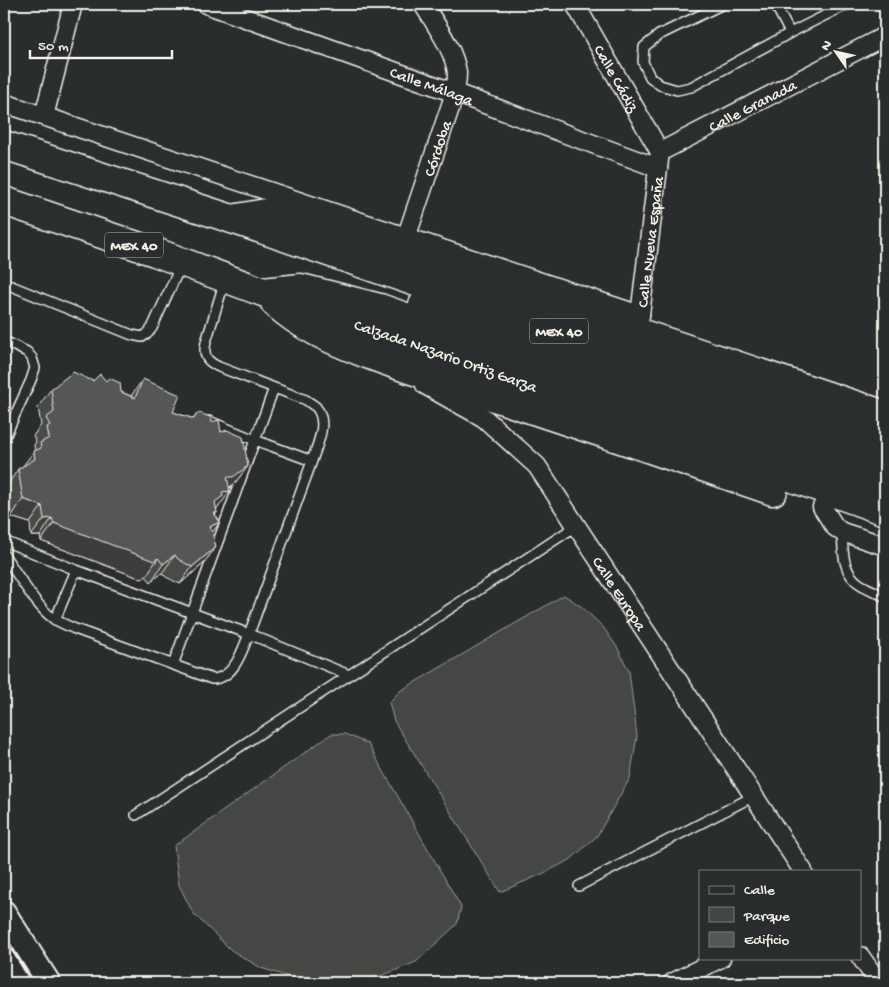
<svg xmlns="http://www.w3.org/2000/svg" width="889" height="987" font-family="'Gochi Hand',sans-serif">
<rect width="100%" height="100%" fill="#2a2d2e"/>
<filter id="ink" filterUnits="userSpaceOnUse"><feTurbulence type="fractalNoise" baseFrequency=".02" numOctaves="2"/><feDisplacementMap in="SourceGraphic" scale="10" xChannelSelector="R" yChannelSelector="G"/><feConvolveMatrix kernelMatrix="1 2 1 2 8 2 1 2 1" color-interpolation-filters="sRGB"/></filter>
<g filter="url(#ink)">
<path fill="#444645" stroke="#9c9c96" d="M564,595L582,607L603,627L617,647L629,671L637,736L630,778L597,836L570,860L542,874L500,892L394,721L389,702L400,691Z
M331,734H345L368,744L461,907L457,924L416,962L386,974L355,983H308L261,968L231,950L193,913L179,885L174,846Z"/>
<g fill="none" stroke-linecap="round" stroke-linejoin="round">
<defs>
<path id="service" d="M723,4L659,35L644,47L643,62L650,77L660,85L677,90L691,87L790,33L848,4
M775,4L790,33
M4,283L132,335L142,337L147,334L152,328L181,265
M4,341L27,352L32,358L35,368L31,380L4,439
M209,421L255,440L312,461
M842,532C843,550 842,573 860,584C868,589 877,592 885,597
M4,541L76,570L249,634L349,675
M4,555C17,573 36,607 54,619C61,623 68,626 75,629L212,679C234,679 242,651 249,634L312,461C317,444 329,423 316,407C313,405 309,402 306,400L219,367C206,361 203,356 206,342L225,280
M55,620L76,570
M173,665L274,388
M136,815L576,526
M579,886L754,796"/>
<g id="minor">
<path id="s1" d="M206,4L455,93L658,168"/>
<path id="s2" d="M575,4L660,152"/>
<path d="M4,103L640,315"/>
<path d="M44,116L73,4"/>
<path id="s3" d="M406,238L455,93C456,86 457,79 457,73C455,51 434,22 423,4"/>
<path id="s4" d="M638,325L640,315L660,152L885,36"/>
<path id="s5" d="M425,385L484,418L537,466L803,871"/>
<path d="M822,507L835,527L842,532L885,546"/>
<path d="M860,956L879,983"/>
<path d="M672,983L721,958"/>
</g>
<path id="tertiary" d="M4,912L49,983
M4,960L18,983"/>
<g id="primary">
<path d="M4,145L232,219L885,443"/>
<path id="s6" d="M4,201L155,252L263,292L416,343L885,511"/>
<path d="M275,303C302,328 334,341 367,354C410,370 453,384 497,398C589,428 681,459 773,491"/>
<path d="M423,305L885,464"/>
</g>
<path id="trunk" d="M232,219L266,213L367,242L885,415
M263,292L301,288L380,308L730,431L885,483"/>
</defs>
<use href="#service" stroke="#f4f1e8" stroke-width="12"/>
<use href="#minor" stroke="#f4f1e8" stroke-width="21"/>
<use href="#tertiary" stroke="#f4f1e8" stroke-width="26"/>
<use href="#primary" stroke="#f4f1e8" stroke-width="31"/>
<use href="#trunk" stroke="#f4f1e8" stroke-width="31"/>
<use href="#service" stroke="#2a2d2e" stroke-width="9"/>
<use href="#minor" stroke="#2a2d2e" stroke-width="18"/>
<use href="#tertiary" stroke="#2a2d2e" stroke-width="22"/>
<use href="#primary" stroke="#2a2d2e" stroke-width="28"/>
<use href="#trunk" stroke="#2a2d2e" stroke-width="28"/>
</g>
<path fill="#494b4a" stroke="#f4f1e8" d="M143,379L173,412L194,419L196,415L211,422L221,432L248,466L235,483L230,488L218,508L216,509L217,513L215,515L220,522L212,533L216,547L203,564L180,584L166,577L162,573L151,582L146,576L142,579L41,541L40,536H31L30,523L11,517L6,487L18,469L23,466L34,451H35L34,445L36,442L33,436L41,425L38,407L51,389L93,381H106L121,392L131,396Z"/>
<path fill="#3c3d3c" stroke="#f4f1e8" d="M248,466L235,483L225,491H230L218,508L213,509L215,494L227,477Z
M23,499L42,506L30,523L11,517Z
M52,518L40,536H31L44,519Z
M220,522L207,540L209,527Z
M54,523L158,558L146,576L142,579L41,541Z
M216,547L203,564L180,584L192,567Z
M175,555L162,573L151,582L163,564Z"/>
<path fill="#555756" stroke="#f4f1e8" d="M73,372L93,381L100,374L106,381L109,378L120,383L121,392L135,398L143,379L180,395L173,412L194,419L196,415L200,413L212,418L211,422L219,420L221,432L227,430L243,437L248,466L233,477H227L230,491L222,492L223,496L215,502L217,513H214L220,522L209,527L212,531L216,547L192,567L178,559L175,555L163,564L158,558L154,561L54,523L52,518L44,519L42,506L23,499L18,469L35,459L34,451L41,448L40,443L49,438L47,427L50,425L46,418L54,412L51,389Z"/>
</g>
<g text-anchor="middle" stroke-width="5" stroke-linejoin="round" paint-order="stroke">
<g fill="#2a2d2e" stroke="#b7b6b0" stroke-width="1">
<rect x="105" y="232.5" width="58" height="25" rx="4"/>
<rect x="530" y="318.5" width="58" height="25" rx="4"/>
</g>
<g font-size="15" font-weight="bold" fill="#f4f1e8">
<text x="134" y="250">MEX 40</text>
<text x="559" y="336">MEX 40</text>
</g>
<g font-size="16" fill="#f4f1e8" stroke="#2a2d2e">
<text dy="6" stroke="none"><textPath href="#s2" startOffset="85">Calle Cádiz</textPath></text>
<text dy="6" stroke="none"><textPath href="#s1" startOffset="240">Calle Málaga</textPath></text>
<text dy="6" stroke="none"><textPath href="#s4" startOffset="278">Calle Granada</textPath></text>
<text dy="6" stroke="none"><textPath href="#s3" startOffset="95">Córdoba</textPath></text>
<text dy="6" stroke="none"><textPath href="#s4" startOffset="84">Calle Nueva España</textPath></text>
<text dy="6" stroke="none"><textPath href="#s6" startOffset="468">Calzada Nazario Ortiz Garza</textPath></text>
<text dy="6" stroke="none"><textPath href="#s5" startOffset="291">Calle Europa</textPath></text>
</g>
</g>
<rect width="889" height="987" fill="none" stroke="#2a2d2e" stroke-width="20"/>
<rect x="10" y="10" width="869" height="967" fill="none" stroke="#f4f1e8" stroke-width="2" filter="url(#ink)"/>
<rect x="699" y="870" width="162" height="90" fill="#2a2d2e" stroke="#7b7b78"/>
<rect x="709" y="886" width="25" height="8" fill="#2a2d2e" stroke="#7b7b78"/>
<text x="744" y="894" font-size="15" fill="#f4f1e8">Calle</text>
<rect x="709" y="907" width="25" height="15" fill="#444645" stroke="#7b7b78"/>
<text x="744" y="920" font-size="15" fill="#f4f1e8">Parque</text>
<rect x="709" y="932" width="25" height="15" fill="#555756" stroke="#7b7b78"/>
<text x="744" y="944" font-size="15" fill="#f4f1e8">Edificio</text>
<g transform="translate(836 52) rotate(304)" stroke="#2a2d2e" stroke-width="4" paint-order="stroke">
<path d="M0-4L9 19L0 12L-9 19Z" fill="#f4f1e8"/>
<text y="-8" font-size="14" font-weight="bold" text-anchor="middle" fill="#f4f1e8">N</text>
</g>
<path d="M30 50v8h142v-8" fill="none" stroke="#f4f1e8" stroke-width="2.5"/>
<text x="38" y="50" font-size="15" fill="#f4f1e8" stroke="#2a2d2e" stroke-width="4" paint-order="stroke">50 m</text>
</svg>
